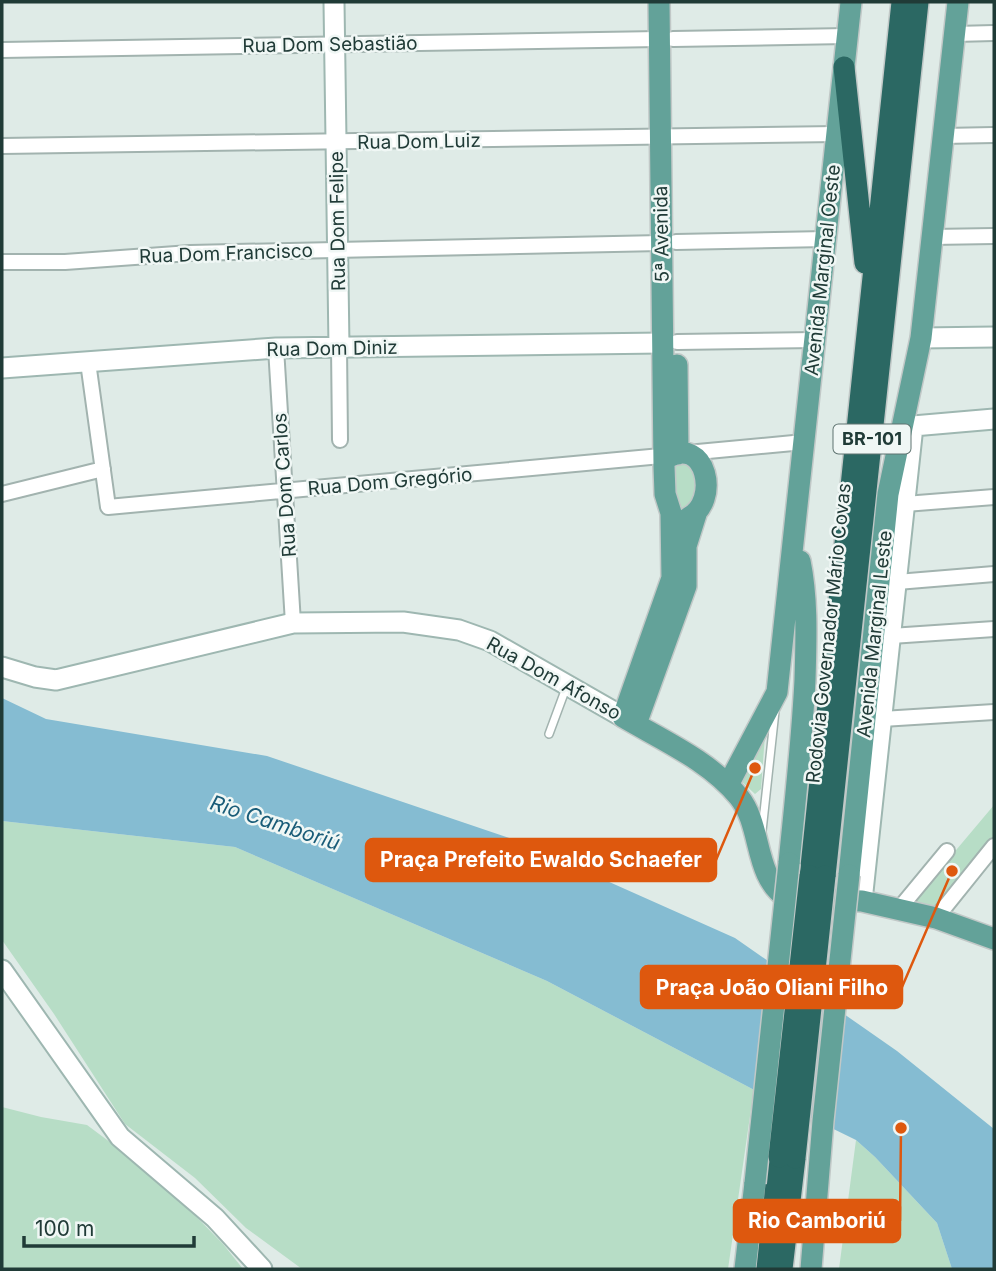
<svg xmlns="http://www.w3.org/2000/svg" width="996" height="1271" font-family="Inter,sans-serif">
<rect width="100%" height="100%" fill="#dfebe7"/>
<path fill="#b7ddc6" d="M680,463H693L700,491L682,512L672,504L674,468Z
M765,735L761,789L755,794L740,780Z
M994,805V837L934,912L909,906Z
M2,821L235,847L547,981L760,1093L751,1109L728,1269H302L246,1228L195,1178L125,1124L54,1014L2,940Z
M2,1107L41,1117L87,1125L138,1163L174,1194L223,1244L243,1269H2Z
M856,1140L875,1157L937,1223L952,1269H839Z"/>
<path fill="#85bcd2" d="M2,698L46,719L267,756L515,840L735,938L897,1051L994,1129V1269H952L937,1223L875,1157L856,1140L760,1093L547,981L235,847L2,821Z"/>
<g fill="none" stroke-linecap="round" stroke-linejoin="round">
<defs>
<path id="lane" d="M549,734L566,688
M762,831L775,711"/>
<path id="street" d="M955,34L994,33
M673,39L847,36
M2,50L659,39
M943,136L994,135
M2,146L837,134
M932,237L994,236
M676,242L826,239
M2,262H65L190,253L661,243
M677,342L815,340
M339,347L340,440
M276,348L293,623
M88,362L108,507L672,455
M687,453L804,442
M2,494L103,469
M905,504L994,497
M897,582L994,574
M891,636L994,629
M882,719L994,712
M899,909L947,851
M936,918L994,846"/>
<path id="secondary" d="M334,2L339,347
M921,338L994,337
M2,368L276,348L662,343
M2,667L35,677L56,680L293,623L403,622L459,630L490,641L623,717
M862,901L913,426L994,419
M2,970L120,1137L215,1218L262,1269"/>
<path id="primary" d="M659,2L664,466L665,494L671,513L672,578L623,717C662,740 710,761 739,797C763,827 753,876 787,898L862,901L936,918L994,939
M677,365L678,454
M667,458C706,434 721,502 688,518
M636,724L686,586V546L697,511
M728,785L777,692L851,2
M789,863C795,802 802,741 805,680C806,641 808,600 800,561
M849,875L888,494L921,338L958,2
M745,1269L755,1183"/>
<path id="highway" d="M844,67L865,263
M810,876L902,2
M825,876L918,2
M767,1269L779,1157
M782,1269L795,1158"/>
</defs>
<use href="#lane" stroke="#a2b3af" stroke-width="10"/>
<use href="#street" stroke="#a2b3af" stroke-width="18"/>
<use href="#secondary" stroke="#9eb7b1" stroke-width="23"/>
<use href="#primary" stroke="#c1c8c7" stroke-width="24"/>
<use href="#highway" stroke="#c1c8c7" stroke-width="24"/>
<use href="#lane" stroke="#fff" stroke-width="7"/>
<use href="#street" stroke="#fff" stroke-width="14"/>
<use href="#secondary" stroke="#fff" stroke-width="19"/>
<use href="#primary" stroke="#63a299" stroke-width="21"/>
<use href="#highway" stroke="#2b6863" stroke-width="21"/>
<defs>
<path id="primary-bridge" d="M755,1183L789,863
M811,1269L823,1121L849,875"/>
<path id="highway-bridge" d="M779,1157L810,876
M795,1158L825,876"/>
</defs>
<use href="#primary-bridge" stroke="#c1c8c7" stroke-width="24" stroke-linecap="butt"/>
<use href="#highway-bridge" stroke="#c1c8c7" stroke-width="24" stroke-linecap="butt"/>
<use href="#primary-bridge" stroke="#63a299" stroke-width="21"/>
<use href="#highway-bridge" stroke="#2b6863" stroke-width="21"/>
</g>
<g text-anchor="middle" stroke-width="5" stroke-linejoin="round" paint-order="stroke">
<rect fill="#f0f7f5" stroke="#5e7370" stroke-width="2" x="833.5" y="424.5" width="77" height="29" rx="5"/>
<g font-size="18" font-weight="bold" fill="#203b37">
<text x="872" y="445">BR-101</text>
</g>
<g font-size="19" fill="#203b37" stroke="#f0f7f5">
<text transform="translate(330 44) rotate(-1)" y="7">Rua Dom Sebastião</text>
<text transform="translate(419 141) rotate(-1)" y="7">Rua Dom Luiz</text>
<text transform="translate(337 221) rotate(-91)" y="7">Rua Dom Felipe</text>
<text transform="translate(661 234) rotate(-91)" y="7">5ª Avenida</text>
<text transform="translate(226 253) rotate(-2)" y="7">Rua Dom Francisco</text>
<text transform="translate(822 270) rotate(-84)" y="7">Avenida Marginal Oeste</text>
<text transform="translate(332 348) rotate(-1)" y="7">Rua Dom Diniz</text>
<text transform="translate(390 481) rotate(-5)" y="7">Rua Dom Gregório</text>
<text transform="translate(284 485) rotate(-94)" y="7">Rua Dom Carlos</text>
<text transform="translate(828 633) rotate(-84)" y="7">Rodovia Governador Mário Covas</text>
<text transform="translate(874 634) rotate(-84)" y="7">Avenida Marginal Leste</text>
<text transform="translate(554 678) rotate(29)" y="7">Rua Dom Afonso</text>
</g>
<g font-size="21" font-style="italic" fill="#195c78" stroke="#f0f7f5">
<text transform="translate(275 823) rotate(18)" y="7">Rio Camboriú</text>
</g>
</g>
<path fill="none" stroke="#de580e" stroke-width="2.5" d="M755 768L716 860M952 871L902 987M901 1128L900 1221"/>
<g fill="#de580e" stroke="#f0f7f5" stroke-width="2.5">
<circle cx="755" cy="768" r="7"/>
<circle cx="952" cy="871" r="7"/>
<circle cx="901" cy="1128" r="7"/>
</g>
<g fill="#de580e" stroke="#de580e" stroke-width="2.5">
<rect x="366" y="839" width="350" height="42" rx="7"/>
<rect x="641" y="966" width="261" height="42" rx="7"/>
<rect x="734" y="1200" width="166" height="42" rx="7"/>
</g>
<g font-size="21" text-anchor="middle" font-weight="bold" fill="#fff">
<text x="541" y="867">Praça Prefeito Ewaldo Schaefer</text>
<text x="772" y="995">Praça João Oliani Filho</text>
<text x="817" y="1228">Rio Camboriú</text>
</g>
<rect width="996" height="1271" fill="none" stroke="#203b37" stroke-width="7"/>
<path d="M24 1236v10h170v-10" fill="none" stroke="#203b37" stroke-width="3.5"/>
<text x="35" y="1236" font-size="21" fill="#203b37" stroke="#f0f7f5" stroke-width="5" paint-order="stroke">100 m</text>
</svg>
